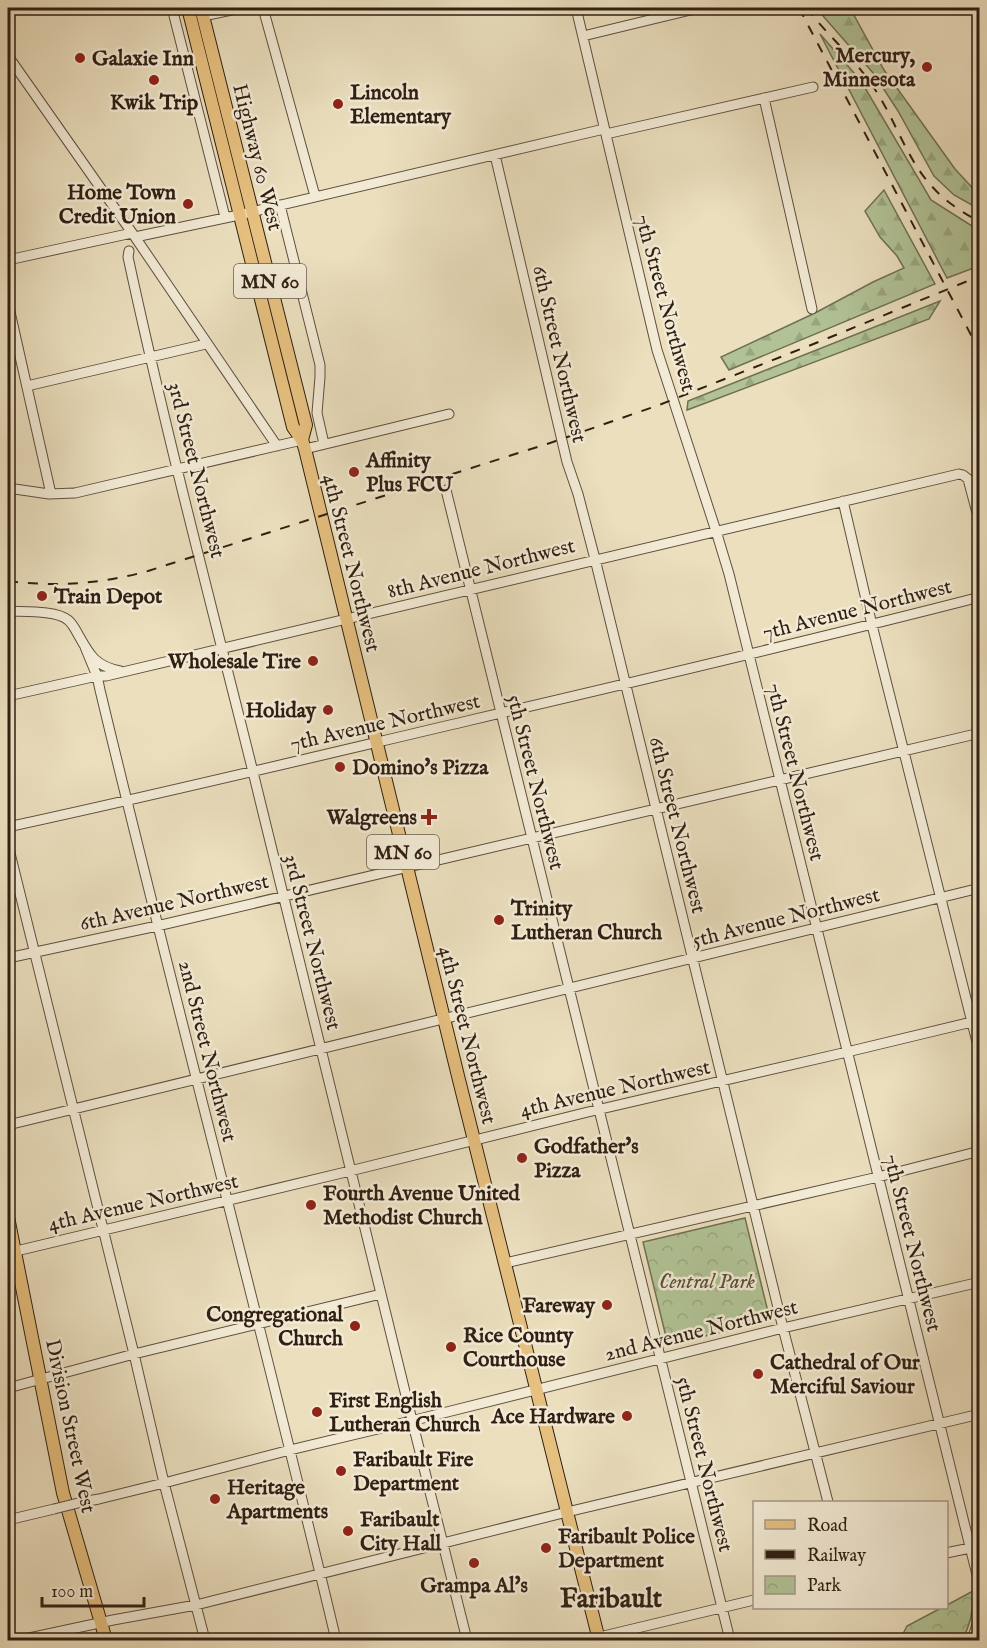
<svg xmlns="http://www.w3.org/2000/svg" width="987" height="1648" font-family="'IM FELL English',serif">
<defs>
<pattern id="forest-firs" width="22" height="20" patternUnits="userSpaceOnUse" patternTransform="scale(1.5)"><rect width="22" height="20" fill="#b1c396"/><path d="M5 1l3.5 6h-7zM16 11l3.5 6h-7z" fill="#99a780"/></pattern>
<pattern id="park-crowns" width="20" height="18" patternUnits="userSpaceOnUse" patternTransform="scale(1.5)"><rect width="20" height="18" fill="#b1c396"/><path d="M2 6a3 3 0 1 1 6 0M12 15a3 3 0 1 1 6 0" fill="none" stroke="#99a780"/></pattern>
</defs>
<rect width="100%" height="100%" fill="#ebdfbe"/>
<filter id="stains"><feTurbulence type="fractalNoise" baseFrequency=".00333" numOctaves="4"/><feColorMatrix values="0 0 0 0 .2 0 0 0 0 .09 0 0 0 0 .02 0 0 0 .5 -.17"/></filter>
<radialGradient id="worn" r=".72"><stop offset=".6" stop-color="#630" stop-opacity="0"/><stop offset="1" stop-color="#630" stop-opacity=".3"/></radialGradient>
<path fill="url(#forest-firs)" stroke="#707154" stroke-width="1.5" d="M816,8H850L884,70L955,169L979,195V209L954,195L934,176L898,111L874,74Z
M820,34L861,81L931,200L972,226L979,228V266L947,278Z
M884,190L935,284L729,370L721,357L815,313L873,282L904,268L897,256L880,237L865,211Z
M940,301L929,319L687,410L688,401Z"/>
<path fill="url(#park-crowns)" stroke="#707154" stroke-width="1.5" d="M745,1218L770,1320L668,1345L643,1242Z
M973,1591C974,1609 971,1624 962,1640H898L901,1638L907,1626L941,1608H946L947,1605Z"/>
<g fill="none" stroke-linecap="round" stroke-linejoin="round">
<defs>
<path id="minor" d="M172,8L225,217
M263,8L315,196
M576,8L657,350L716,531L729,574L980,1587
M203,16L241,8
M583,36L699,8
M8,56L135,237L277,446
M764,98L812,309
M606,134L813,87
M495,155L567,462L578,494L595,559L783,1328L828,1502
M280,205L320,365V377L317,413L324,444
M135,237L239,215L604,129
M129,251L128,257C165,429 210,600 253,772C324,1061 394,1351 467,1640
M8,260L132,233
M8,303L51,494
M27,386L206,344
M305,449L449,414
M8,488L49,494L75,493L302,440
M446,490L730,1640
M843,501L872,625L980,1054
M8,611C23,612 56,610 68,620C73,624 76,631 79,636C90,656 96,666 120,671
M85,647L97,676L100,690C176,1008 261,1323 336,1640
M8,696L97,676H106L959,474L963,475L968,479L980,524
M8,827C161,794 314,757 467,721C638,681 809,641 980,597
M8,845L134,1354L164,1483L205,1640
M8,958L157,926L980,733
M8,1125L980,888
M8,1253L350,1171L588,1112L847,1052L980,1020
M505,1263L878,1177L980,1151
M8,1388L134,1354L381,1294
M82,1502L99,1499L164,1483L290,1450L411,1421L783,1328L980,1282
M8,1520L54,1509
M946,1553L980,1546
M20,1640L113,1620L196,1605L567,1512L980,1414
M587,1640L754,1600
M972,1640L980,1615"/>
<path id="major" d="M188,8L293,427L302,440L305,449L458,1076L599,1640
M201,8L306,425L302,440
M8,1217L63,1493L106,1640"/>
</defs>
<use href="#minor" stroke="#5f4f3e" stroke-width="11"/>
<use href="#major" stroke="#301f13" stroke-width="14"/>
<use href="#minor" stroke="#f2ead5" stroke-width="9"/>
<use href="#major" stroke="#e6c07f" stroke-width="12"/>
<path stroke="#301f13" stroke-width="2" stroke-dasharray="10 10" stroke-linecap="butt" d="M799,8L980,352
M806,8C828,35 855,59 874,88C894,117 906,157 929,183C943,200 960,211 980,222
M8,581C55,587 101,584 148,571L553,442L659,405L821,341L980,276"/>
<defs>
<path id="minor-bridge" d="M54,1509L82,1502"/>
</defs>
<use href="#minor-bridge" stroke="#5f4f3e" stroke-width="11" stroke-linecap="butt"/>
<use href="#minor-bridge" stroke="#f2ead5" stroke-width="9"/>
</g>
<g fill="#8f2418" stroke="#f2ead5" stroke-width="2">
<circle cx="80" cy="58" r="6"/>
<circle cx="927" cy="67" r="6"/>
<circle cx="154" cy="80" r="6"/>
<circle cx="338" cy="104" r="6"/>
<circle cx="188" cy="204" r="6"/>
<circle cx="354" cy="472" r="6"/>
<circle cx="42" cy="596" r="6"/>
<circle cx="313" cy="661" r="6"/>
<circle cx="328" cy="710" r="6"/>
<circle cx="340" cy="767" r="6"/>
<path d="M426 808h6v6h6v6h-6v6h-6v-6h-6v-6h6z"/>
<circle cx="499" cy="920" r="6"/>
<circle cx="522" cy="1158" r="6"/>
<circle cx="311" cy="1205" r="6"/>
<circle cx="607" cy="1305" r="6"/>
<circle cx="355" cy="1326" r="6"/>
<circle cx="451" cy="1347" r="6"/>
<circle cx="758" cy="1374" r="6"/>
<circle cx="317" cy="1412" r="6"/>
<circle cx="627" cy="1416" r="6"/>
<circle cx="341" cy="1471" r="6"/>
<circle cx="215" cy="1499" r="6"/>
<circle cx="348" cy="1531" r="6"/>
<circle cx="546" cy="1548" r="6"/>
<circle cx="474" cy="1563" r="6"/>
</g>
<g text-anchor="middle" stroke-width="5" stroke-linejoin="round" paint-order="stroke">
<g fill="#f2ead5" stroke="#6a5c4d" stroke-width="1.5">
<rect x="234" y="264" width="72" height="34" rx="4.5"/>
<rect x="367" y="835" width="72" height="34" rx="4.5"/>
</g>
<g font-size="20" font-weight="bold" fill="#301f13">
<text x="270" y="288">MN 60</text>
<text x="403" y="859">MN 60</text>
</g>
<g font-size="21" font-weight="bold" fill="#301f13" stroke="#f2ead5" text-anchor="start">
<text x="915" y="62" text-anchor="end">Mercury,<tspan x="915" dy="24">Minnesota</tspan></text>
<text x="92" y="65">Galaxie Inn</text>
<text x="350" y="99">Lincoln<tspan x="350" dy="24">Elementary</tspan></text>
<text x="154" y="109" text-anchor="middle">Kwik Trip</text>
<text x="176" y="199" text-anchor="end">Home Town<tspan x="176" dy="24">Credit Union</tspan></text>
<text x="366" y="467">Affinity<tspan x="366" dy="24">Plus FCU</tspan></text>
<text x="54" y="603">Train Depot</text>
<text x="301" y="668" text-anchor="end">Wholesale Tire</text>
<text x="316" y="717" text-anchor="end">Holiday</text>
<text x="352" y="774">Domino's Pizza</text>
<text x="417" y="824" text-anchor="end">Walgreens</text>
<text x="511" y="915">Trinity<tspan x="511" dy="24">Lutheran Church</tspan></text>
<text x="534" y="1153">Godfather's<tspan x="534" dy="24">Pizza</tspan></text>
<text x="323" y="1200">Fourth Avenue United<tspan x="323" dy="24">Methodist Church</tspan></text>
<text x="595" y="1312" text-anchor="end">Fareway</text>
<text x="343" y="1321" text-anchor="end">Congregational<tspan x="343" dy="24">Church</tspan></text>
<text x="463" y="1342">Rice County<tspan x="463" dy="24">Courthouse</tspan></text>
<text x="770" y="1369">Cathedral of Our<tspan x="770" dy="24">Merciful Saviour</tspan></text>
<text x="329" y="1407">First English<tspan x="329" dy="24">Lutheran Church</tspan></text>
<text x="615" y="1423" text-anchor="end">Ace Hardware</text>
<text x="353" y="1466">Faribault Fire<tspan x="353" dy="24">Department</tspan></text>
<text x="227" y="1494">Heritage<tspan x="227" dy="24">Apartments</tspan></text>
<text x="360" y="1526">Faribault<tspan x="360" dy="24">City Hall</tspan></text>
<text x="558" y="1543">Faribault Police<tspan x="558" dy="24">Department</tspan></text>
<text x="474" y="1592" text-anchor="middle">Grampa Al's</text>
</g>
<g font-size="21" fill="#301f13" stroke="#f2ead5">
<text transform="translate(258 157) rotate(76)" y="7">Highway 60 West</text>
<text transform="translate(666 303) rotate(75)" y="7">7th Street Northwest</text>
<text transform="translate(560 354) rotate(77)" y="7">6th Street Northwest</text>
<text transform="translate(197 470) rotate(76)" y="7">3rd Street Northwest</text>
<text transform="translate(352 563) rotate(76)" y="7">4th Street Northwest</text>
<text transform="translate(481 568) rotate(-14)" y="7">8th Avenue Northwest</text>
<text transform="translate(857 609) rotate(-14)" y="7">7th Avenue Northwest</text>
<text transform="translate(385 722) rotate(-13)" y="7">7th Avenue Northwest</text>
<text transform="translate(796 772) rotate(76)" y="7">7th Street Northwest</text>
<text transform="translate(536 782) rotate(76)" y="7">5th Street Northwest</text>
<text transform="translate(678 825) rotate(76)" y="7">6th Street Northwest</text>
<text transform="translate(174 902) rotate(-13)" y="7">6th Avenue Northwest</text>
<text transform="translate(786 917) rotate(-14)" y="7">5th Avenue Northwest</text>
<text transform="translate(313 942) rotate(76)" y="7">3rd Street Northwest</text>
<text transform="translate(468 1035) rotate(76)" y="7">4th Street Northwest</text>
<text transform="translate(208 1051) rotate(76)" y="7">2nd Street Northwest</text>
<text transform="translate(615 1088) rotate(-13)" y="7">4th Avenue Northwest</text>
<text transform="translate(143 1202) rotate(-13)" y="7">4th Avenue Northwest</text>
<text transform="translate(913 1243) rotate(76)" y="7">7th Street Northwest</text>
<text transform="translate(701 1330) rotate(-14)" y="7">2nd Avenue Northwest</text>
<text transform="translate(71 1426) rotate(78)" y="7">Division Street West</text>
<text transform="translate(705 1464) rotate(76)" y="7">5th Street Northwest</text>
</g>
<g font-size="21" font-style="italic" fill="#57503a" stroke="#f2ead5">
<text x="707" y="1288">Central Park</text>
</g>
<g font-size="27" font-weight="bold" fill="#301f13" stroke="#f2ead5">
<text x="611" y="1607">Faribault</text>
</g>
</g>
<rect width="987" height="1648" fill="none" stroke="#ebdfbe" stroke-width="30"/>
<rect x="9" y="9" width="969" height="1630" fill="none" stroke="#301f13" stroke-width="3"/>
<rect x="15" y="15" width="957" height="1618" fill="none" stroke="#301f13" stroke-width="1.5"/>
<rect x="753" y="1501" width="195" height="108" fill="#f2ead5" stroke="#a49987" stroke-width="1.5"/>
<rect x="765" y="1520" width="30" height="9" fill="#e6c07f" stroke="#a49987" stroke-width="1.5"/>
<text x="807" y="1531" font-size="18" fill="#301f13">Road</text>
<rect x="765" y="1550" width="30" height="9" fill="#301f13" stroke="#a49987" stroke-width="1.5"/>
<text x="807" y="1561" font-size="18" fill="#301f13">Railway</text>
<rect x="765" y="1576" width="30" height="18" fill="url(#park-crowns)" stroke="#a49987" stroke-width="1.5"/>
<text x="807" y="1591" font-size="18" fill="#301f13">Park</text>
<path d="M42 1597v9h102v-9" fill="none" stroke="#301f13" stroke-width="3"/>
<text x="51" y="1597" font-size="18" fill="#301f13" stroke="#f2ead5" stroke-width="4.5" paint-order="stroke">100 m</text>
<rect width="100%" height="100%" filter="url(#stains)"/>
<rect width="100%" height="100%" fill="url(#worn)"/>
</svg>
